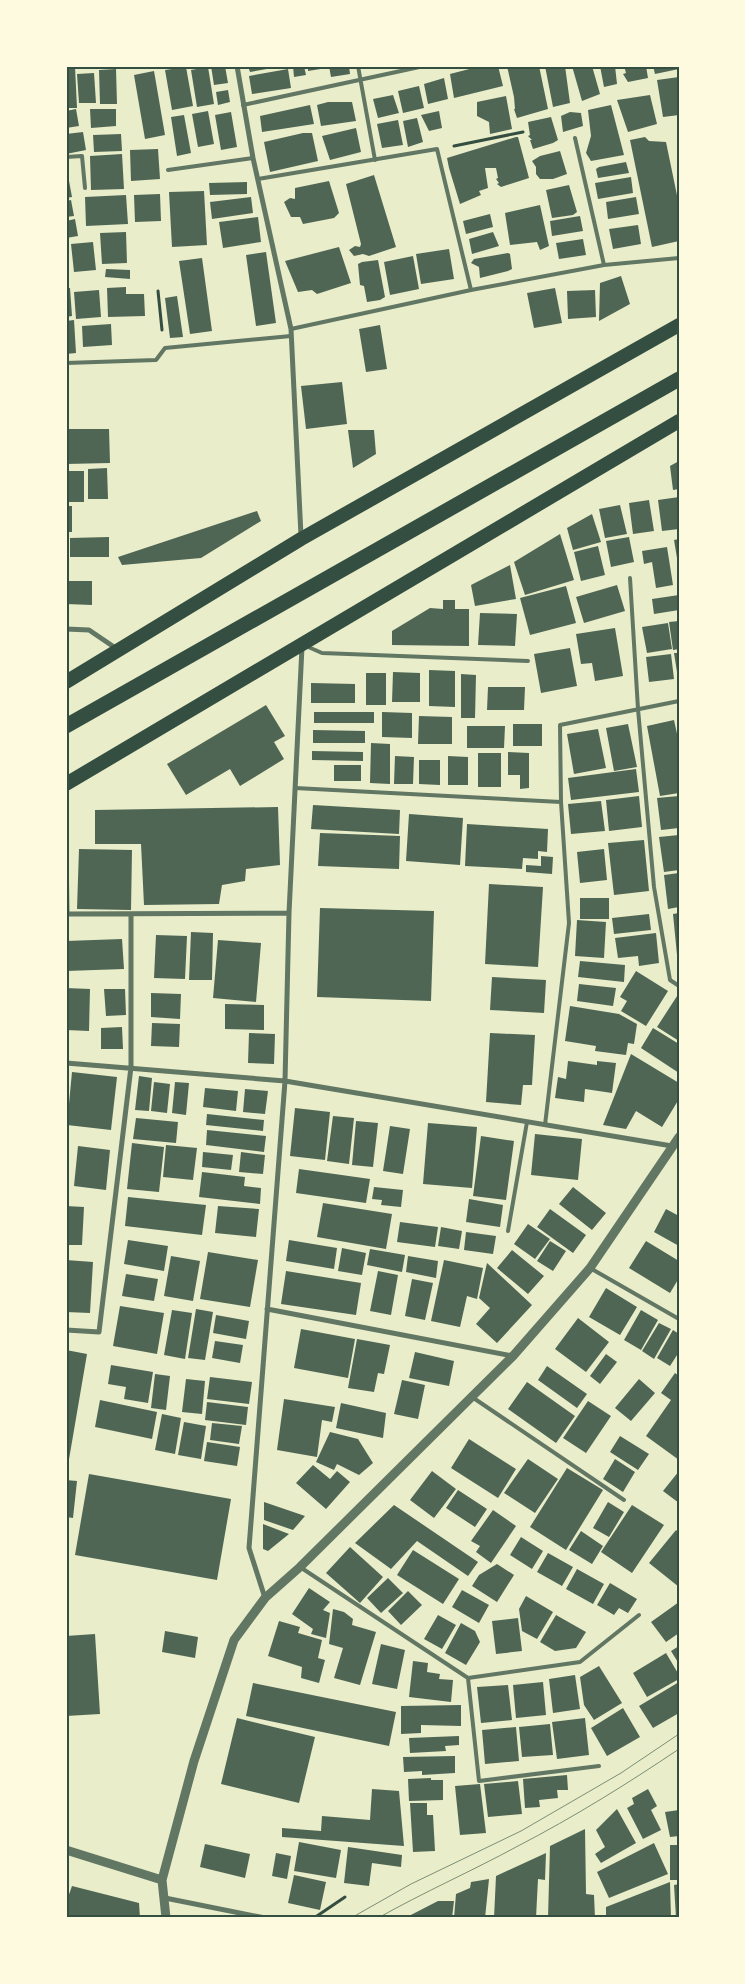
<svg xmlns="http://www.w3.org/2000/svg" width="745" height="1984" font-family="Mulish,sans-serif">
<rect width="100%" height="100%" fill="#e9edc9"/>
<path fill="#4f6655" d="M211,66H225L228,83L214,85Z
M248,66H278V67L250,72Z
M293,66H304L306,75L294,77Z
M308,66H327V68L308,71Z
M329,66H349L350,74L331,77Z
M481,66H498L503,86L454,98L450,74Z
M507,66H539L548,109L517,118L514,109H515L514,97Z
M545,66H565L570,103L553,107Z
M572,66H592L600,94L582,101Z
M600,66H615L617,84L604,87Z
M624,66H646L648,78L628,82L623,74L626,73Z
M653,66H679V69L655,74Z
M66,67H75L77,108H66Z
M186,67L193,106L172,110L165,70Z
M208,67L214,104L197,107L191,70Z
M116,69L117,104H100L99,70Z
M288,69L291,88L252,94L249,76Z
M154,71L165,135L145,139L134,75Z
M94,73L96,103H79L77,74Z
M679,77V115L663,117L657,80Z
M444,78L448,99L428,104L424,84Z
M419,86L424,108L403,113L398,91Z
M228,90L230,102L218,105L216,92Z
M393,95L399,113L378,118L373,99Z
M650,95L657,124L628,132L617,100Z
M506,96L512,129L490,134L489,122L477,116V102Z
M328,102H352L356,121L321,126L317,105Z
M310,105L314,124L262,132L260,116Z
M611,105L624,155L591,161L586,153L591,136L588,110Z
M76,109L79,126L66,128V111Z
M90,109H116V126L91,128Z
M208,111L214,144L198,147L192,114Z
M439,111L442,128L429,131L421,115Z
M231,112L237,147L221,150L215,115Z
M570,112L581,113L583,126L563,132L561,116Z
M184,115L191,153L177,156L171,117Z
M551,117L558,140L553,143L533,149L530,140H532L528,136L530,135L528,122Z
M417,118L423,142L408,147L403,121Z
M398,120L403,145L382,148L377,124Z
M356,128L361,152L330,160L322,136Z
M83,132L86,150L66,154V134Z
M303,133H312L318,161L270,172L264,142Z
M121,134L122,151L94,152L93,135Z
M516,137H518L529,178L501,187L497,184L499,183L496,179L498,178L496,168H485L488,188L479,191L481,195L460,204L449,168L447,158Z
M645,137L649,141L666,142L679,205V216L677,218L679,241L652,247L630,140Z
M158,149L160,179L131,181L130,150Z
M560,151L567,174L553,179H540L536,174V167L532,161L540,156Z
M122,154L124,189L91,190L90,156Z
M626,162L629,173L598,178L596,169L599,167Z
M67,170L72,197L66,198V171Z
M374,175L396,247L369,256L363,254L354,256L349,250L355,246L360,247L361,244L346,184Z
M631,177L633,193L598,199L595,183Z
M329,181L339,213L334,218L303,224L300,217H291L284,202L290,198L295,199V188Z
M247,182V194L210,195L209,183Z
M569,185L577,212L573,215L552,218L546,190Z
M204,191L207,245L172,247L169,192Z
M160,194L161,221L135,222L134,195Z
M126,195L128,224L86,226L85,197Z
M251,197L253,213L212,219L210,202Z
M636,197L639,214L608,219L606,202Z
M71,200L74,216L66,217V201Z
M540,205L549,246L540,250L537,242L510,245L505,213Z
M490,214L493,227L466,234L463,221Z
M580,216L583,231L552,236L550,221Z
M258,217L261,242L223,248L219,222Z
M75,219L78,236L66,238V221Z
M638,225L641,244L613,249L609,229Z
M126,232L127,263L102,264L100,233Z
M493,232L499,246L472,254L469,239Z
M583,239L586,255L559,259L556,243Z
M93,242L96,270L74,272L71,244Z
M339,247L351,283L317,294L312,290L298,292L285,261Z
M449,249L454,279L421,284L416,254Z
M266,252L276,323L256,326L246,255Z
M508,253L510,254L512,269L508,271L480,278L479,267L471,263L474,259Z
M413,256L419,289L390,295L384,262Z
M202,258L212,331L190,334L179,261Z
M378,260L385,297L380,300L367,302L364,286L360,285L358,264L362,262Z
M106,269L130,270V279L105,277Z
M621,276L630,304L599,321L600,283Z
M126,287V294H144L145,316L108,317L107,288Z
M66,288H70L72,316L66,317Z
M555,288L562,323L534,328L527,293Z
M99,290L101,317L76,319L74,292Z
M595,290L596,317L568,319L567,291Z
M177,296L183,337L170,338L165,298Z
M74,320L76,353L66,354V321Z
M111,324L112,345L83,347L82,326Z
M380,325L387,369L366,372L359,329Z
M342,382L347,424L306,429L301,386Z
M66,429H109L110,463L66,464Z
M348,430H374L376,454L353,468Z
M679,461V489L673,490L670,466Z
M107,468L108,499H88V469Z
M66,471H84V502H66Z
M679,497V529L662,531L658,500Z
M649,500L654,531L633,534L629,503Z
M620,505L627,534L605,538L599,509Z
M66,506H72V532H66Z
M257,511L261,521L201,558L122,565L118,557Z
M592,514L601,542L573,550L567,528Z
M560,534L574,580L525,595L514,562Z
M109,537V557H70V538Z
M629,537L634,562L611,567L606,541Z
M679,539V564H678L674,540Z
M598,546L605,575L581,581L574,552Z
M667,547L673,585L656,588L652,562L644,564L642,551Z
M510,565L516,599L475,606L471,585Z
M66,581H92V605L66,604Z
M617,585L625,611L584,623L576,597Z
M566,586L576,623L530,635L520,598Z
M679,595V610L654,614L652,599Z
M443,600H455V609H469V646L392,645V631L430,608L443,609Z
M480,613L517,614L515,646L478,645Z
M679,621V649L673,650L669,622Z
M668,623L672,649L647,653L642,627Z
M615,628L623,676L595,681L592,663L581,664L576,634Z
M570,648L577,686L541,693L534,654Z
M674,653H679V672H677Z
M671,654L674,679L649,682L646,657Z
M429,670L455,671V707L429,706Z
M393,672L420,673V702H392Z
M366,673H386V705H366Z
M461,674L476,675L475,718H461Z
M311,683L355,684V703H311Z
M488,687H525L524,710H487Z
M266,705L285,736L274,742L284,759L240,786L230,769L186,795L167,764Z
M314,712H374V723H314Z
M382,712L412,713V738L382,737Z
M419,716L452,717V744H418Z
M674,720L679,743V793L660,796L647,726Z
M513,724H542V746H513Z
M628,724L637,767L614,771L606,728Z
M467,726H505L504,748H467Z
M598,729L606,768L574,774L567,734Z
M313,730L365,731V743H313Z
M371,743L390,744V784L370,783Z
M312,751L363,752V761L312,760Z
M508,752L529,753V788L520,789V775H508Z
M478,753H501V787H478Z
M395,756L414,757L413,784H394Z
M448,756L468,757V785H448Z
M419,760H440V785L419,784Z
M334,765H361V781H334Z
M636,769L639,792L571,800L568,778Z
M639,796L642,827L609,831L606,800Z
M679,796V828L661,830L657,798Z
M601,801L605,831L571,834L568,804Z
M313,805L400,810L399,834L311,829Z
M278,807L280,865L246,869L245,881L222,885L219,904L144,905L141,844H95V810Z
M409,814L463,818L460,865L406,861Z
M467,824L548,829L547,852L538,851V859L523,858L522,869L465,866Z
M320,833L400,836L399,869L318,866Z
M679,835V870L664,872L659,837Z
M644,840L649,891L614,895L608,843Z
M79,849L132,850L131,910L77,909Z
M604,849L607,880L580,883L577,852Z
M541,856L553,857L552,874L526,872V865L541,866Z
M679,873V907L668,909L664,875Z
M489,884L543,887L538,967L485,964Z
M580,898H609V919H580Z
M320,908L434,911L431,1001L317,997Z
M679,913V955H677L673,914Z
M649,914L651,930L614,934L612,918Z
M577,920L606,922L604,958L575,956Z
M191,932L213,933L212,980H189Z
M656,933L659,963L639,966L638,956L618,958L615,938Z
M156,935L187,936L185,979L154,978Z
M122,939L124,969L66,971V941Z
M218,940L261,943L256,1002L213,998Z
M580,961L625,965L624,982L578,977Z
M636,971L668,991L646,1026L621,1011L627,1001L620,997Z
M492,977L546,980L544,1013L490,1010Z
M579,984L616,988L613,1006L577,1001Z
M66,988L90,989L89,1031L66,1030Z
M104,989H125L126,1015L106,1016Z
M151,993L181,994L180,1019L151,1017Z
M679,993V1041L657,1027Z
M225,1004L264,1005V1030L225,1029Z
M570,1006L619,1014L637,1024L634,1044L628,1043L626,1055L595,1051L596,1046L565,1041Z
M152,1023L180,1024L179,1047L151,1046Z
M122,1027L123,1049H101V1028Z
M653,1028L679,1044V1073L641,1048Z
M249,1033L275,1034L274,1064L248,1063Z
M490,1033L535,1035L532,1085H523L521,1105L486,1102Z
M631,1054L679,1083V1099L662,1127L636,1111L626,1129L603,1125Z
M568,1061L597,1065V1061L616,1063L612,1093L585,1089L584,1102L555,1098L558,1077L566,1079Z
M72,1072L117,1077L111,1130L67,1125Z
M139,1076L152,1078L149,1111L135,1110Z
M154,1082L170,1084L167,1113L151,1111Z
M175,1082L189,1083L186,1115L172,1113Z
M205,1088L238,1091L236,1111L203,1107Z
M245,1089L268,1091L265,1114L243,1112Z
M295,1108L330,1112L325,1160L290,1156Z
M207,1114L264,1120L263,1131L206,1125Z
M333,1116L354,1118L349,1164L327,1161Z
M136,1118L178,1122L176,1143L133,1139Z
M356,1121L378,1123L373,1167L352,1165Z
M428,1123L477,1127L472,1188L423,1184Z
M390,1126L410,1129L403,1174L383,1171Z
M207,1130L266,1136L264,1152L206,1145Z
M535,1134L582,1139L578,1180L531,1175Z
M481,1136L514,1141L506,1200L473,1196Z
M132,1143L164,1147L159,1192L127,1189Z
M166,1145L197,1148L193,1180L163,1177Z
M78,1146L110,1150L106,1190L74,1186Z
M203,1152L233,1155L231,1170L202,1167Z
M241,1152L265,1155L263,1174L239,1172Z
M299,1169L370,1179L366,1203L296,1193Z
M202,1172L245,1177L244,1186L261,1188L260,1204L199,1197Z
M374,1187L403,1190L401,1207L381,1205L382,1200L372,1199Z
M573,1187L606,1213L592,1230L559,1204Z
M128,1197L206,1205L202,1235L125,1226Z
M469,1199L503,1205L500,1227L466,1222Z
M323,1203L392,1214L386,1249L317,1237Z
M66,1206L84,1207L82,1245H66Z
M218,1206L259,1209L256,1237L215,1233Z
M550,1209L586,1235L573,1253L537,1227Z
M666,1209L679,1216V1246L654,1232Z
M400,1222L438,1227L435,1247L397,1242Z
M528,1224L550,1239L535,1259L514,1244Z
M441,1227L462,1231L459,1249L438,1246Z
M466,1232L496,1236L493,1254L464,1250Z
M128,1240L168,1246L164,1271L124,1264Z
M289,1240L337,1248L334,1269L286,1261Z
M550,1241L566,1251L553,1271L537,1261Z
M646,1241L679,1261V1278L670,1293L629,1268Z
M342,1248L366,1253L362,1275L338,1271Z
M370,1249L405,1255L402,1272L367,1265Z
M512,1250L544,1276L528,1294L497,1268Z
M208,1252L258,1260L250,1307L200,1299Z
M171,1256L200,1261L193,1301L164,1296Z
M408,1256L438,1261L436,1278L406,1272Z
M66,1260L93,1262L90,1313L66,1312Z
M444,1260L483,1268L477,1299L467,1296L460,1327L431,1321Z
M487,1263L532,1305L497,1343L476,1324L490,1308L479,1298Z
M286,1271L361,1283L356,1315L281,1304Z
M378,1271L398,1275L391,1315L370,1311Z
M126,1274L158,1279L154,1301L122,1296Z
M412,1279L433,1283L425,1320L405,1316Z
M606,1288L637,1307L620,1335L589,1317Z
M120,1306L164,1313L157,1354L113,1346Z
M196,1309L213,1312L205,1360L188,1358Z
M172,1310L192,1313L185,1359L164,1355Z
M641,1310L658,1320L641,1350L624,1340Z
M216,1315L249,1321L246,1339L213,1333Z
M578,1318L609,1342L586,1372L555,1349Z
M659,1323L671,1329L654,1359L642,1351Z
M301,1329L355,1339L348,1378L294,1368Z
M673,1330L679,1334V1352L670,1366L657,1358Z
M357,1339L390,1345L384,1374L378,1373L374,1392L348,1388Z
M215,1341L243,1345L240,1363L212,1358Z
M66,1350L87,1354L67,1471H66Z
M415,1352L454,1361L449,1386L409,1378Z
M606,1354L617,1362L600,1384L590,1376Z
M111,1365L153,1372L148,1403L124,1399L126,1387L108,1384Z
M547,1366L587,1394L577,1408L538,1380Z
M675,1373L679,1376V1460L646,1436L671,1400L661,1393Z
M155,1374L170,1376L166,1410L151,1408Z
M210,1377L252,1382L249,1404L207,1399Z
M186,1379L205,1381L202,1414L182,1412Z
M639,1379L655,1393L631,1421L615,1408Z
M402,1380L425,1385L418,1419L394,1414Z
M527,1382L575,1416L556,1443L508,1409Z
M284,1399L335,1407L332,1422L322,1420L317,1457L277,1450Z
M100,1400L157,1412L152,1439L95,1427Z
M588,1401L611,1416L586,1453L563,1438Z
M207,1402L248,1407L246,1425L205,1420Z
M341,1403L386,1413L383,1438L336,1428Z
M162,1414L181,1418L175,1454L155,1450Z
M184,1422L206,1426L201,1459L178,1455Z
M212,1423L242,1426L239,1444L210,1440Z
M330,1432L358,1439L373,1463L359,1475L337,1464L334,1470L316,1462Z
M620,1436L649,1454L638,1470L610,1452Z
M469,1439L516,1469L498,1498L451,1468Z
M207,1442L240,1447L237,1466L204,1461Z
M528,1459L558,1479L535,1513L504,1493Z
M615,1459L635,1472L623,1492L603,1479Z
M313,1465L330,1479L337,1471L350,1482L326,1509L296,1483Z
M567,1468L603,1490L566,1550L530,1527Z
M432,1471L456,1489L434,1518L410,1500Z
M679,1471V1503L663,1491Z
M89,1474L231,1499L217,1580L75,1555Z
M66,1480L77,1481L73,1518L66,1517Z
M458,1490L487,1509L475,1527L446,1508Z
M264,1502L305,1516L293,1530L264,1520Z
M608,1502L624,1512L609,1537L593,1528Z
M394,1505L478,1562L468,1576L417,1541L391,1569L355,1543Z
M632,1505L664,1525L632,1573L601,1552Z
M493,1510L516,1526L491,1563L476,1552L480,1546L471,1541Z
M263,1524L289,1534L268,1551L263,1549Z
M676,1530L679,1533V1587L649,1563Z
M581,1531L603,1546L592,1564L569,1550Z
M521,1537L543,1551L532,1569L510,1555Z
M350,1547L383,1577L360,1603L326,1573Z
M413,1550L459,1579L443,1604L397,1575Z
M548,1553L573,1567L562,1586L537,1572Z
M497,1564L514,1575L497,1602L472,1586L479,1575Z
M577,1569L604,1584L593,1604L566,1589Z
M388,1578L403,1593L381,1613L367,1598Z
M610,1583L637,1599L628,1613L619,1608L614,1615L597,1605Z
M309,1588L330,1602L323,1610L330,1613L326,1638L311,1634L313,1629L292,1614Z
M462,1590L489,1605L479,1623L452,1607Z
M408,1591L422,1605L401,1625L388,1611Z
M526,1596L553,1612L537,1639L522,1631L519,1609Z
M679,1602V1633L666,1642L651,1622Z
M333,1609L344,1612L353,1619L352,1625L376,1632L360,1685L334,1678L343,1648L329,1644Z
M438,1615L456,1625L442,1649L424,1639Z
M556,1615L586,1632L576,1648L555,1651L540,1642Z
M518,1618L522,1651L496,1654L492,1621Z
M279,1621L300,1627L298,1633L322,1640L318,1658L325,1660L319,1683L301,1678L302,1667L268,1656Z
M461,1623L475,1631L480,1642L466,1665L445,1653Z
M165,1631L198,1637L195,1658L162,1652Z
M95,1634L100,1714L66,1716V1636Z
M381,1644L405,1650L397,1689L372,1684Z
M679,1646V1664L671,1651Z
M666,1653L679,1675V1679L647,1697L633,1673Z
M413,1661L428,1663L427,1672L440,1674L439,1679L453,1680L451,1702L409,1697Z
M599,1666L622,1703L594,1720L584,1705L580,1677Z
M575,1675L580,1709L553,1713L549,1679Z
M543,1682L546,1715L516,1718L513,1685Z
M679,1682V1713L653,1728L639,1706Z
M253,1683L396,1712L389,1746L246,1716Z
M508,1685L512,1720L481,1723L477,1687Z
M461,1705V1726L421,1725V1733L401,1734V1706Z
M623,1708L640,1737L607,1756L591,1728Z
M237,1718L315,1737L299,1803L221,1784Z
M585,1718L589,1755L557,1759L552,1722Z
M550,1724L553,1755L522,1757L519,1727Z
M516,1727L519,1761L485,1764L482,1730Z
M459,1736V1745L445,1746L446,1751L410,1753L409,1738Z
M455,1756V1773L422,1775V1771L404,1772L403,1757Z
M567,1775L568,1790H557L558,1798L539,1800L540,1807L525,1808L523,1779Z
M431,1778V1780H443V1800L409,1801L408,1779Z
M518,1781L522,1814L488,1817L484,1784Z
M480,1784L486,1833L460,1835L455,1786Z
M372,1789L399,1791L404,1846L282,1837V1828L321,1831L322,1816L370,1820Z
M648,1789L657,1806L651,1810L661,1830L643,1839L627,1808L634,1804L632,1798Z
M410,1803H427V1815H433L435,1851L413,1852Z
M617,1809L636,1843L601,1863L595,1854L605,1847L596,1830Z
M679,1810V1836L670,1837L665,1812Z
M585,1829L586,1894L594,1895L595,1918H548L550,1846Z
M299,1842L341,1850L336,1878L294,1871Z
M654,1843L668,1874L609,1898L597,1872Z
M205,1844L250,1854L245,1878L200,1867Z
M670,1845H679V1880H670Z
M348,1847L402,1855L401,1867L372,1863L369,1886L344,1883Z
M276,1853L291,1856L287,1879L272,1876Z
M546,1853L545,1880L538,1879L536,1918H494L496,1876Z
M294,1875L326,1882L320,1910L288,1903Z
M489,1879L485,1918H454L456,1894L470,1888L471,1882Z
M670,1882L671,1918H606V1907Z
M679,1884V1918H676L674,1885Z
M72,1886L139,1903L140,1918H66V1903Z
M438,1901H454L452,1918H405Z"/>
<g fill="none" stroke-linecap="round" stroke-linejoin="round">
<path stroke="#344e41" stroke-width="3" d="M454,146L523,132
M158,291L162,330
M314,1918L345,1897"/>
<path stroke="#617663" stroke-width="4" d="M358,66L375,160
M243,105L424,66
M575,138L604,265
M66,157L82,156L85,188
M168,170L253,158
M258,179L437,149L471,290
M291,329L471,290L604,265L679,258
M66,363L156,360L165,348L291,336
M630,578L638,709L654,887L670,980L679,986
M306,646L322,653L528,661
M295,788L561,802L560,725L679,701
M545,1125L569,923L561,802
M508,1231L527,1122
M590,1268L679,1319
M472,1397L624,1500
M300,1567L468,1678L580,1662L639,1615
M468,1678L479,1781L599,1766"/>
<path stroke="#617663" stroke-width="5" d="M237,66L253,158L291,329L301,536
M66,629L89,630L117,649
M66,848L67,914L289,913
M66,1063L285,1081L672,1146
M267,1309L513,1356
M66,1330L99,1332L131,1067V914
M265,1598L249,1548L285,1081L289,913L302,647
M165,1898L265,1918"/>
<path stroke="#617663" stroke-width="9" d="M66,1850L162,1880
M166,1918L162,1880L194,1761L234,1640L265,1598L300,1567L513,1356L590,1268L679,1137"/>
<path stroke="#344e41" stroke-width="14" d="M66,682L301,539L679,325
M66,784L679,421"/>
<path stroke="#344e41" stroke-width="15" d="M66,726L679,379"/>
<path stroke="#7c8e77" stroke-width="1" d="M351,1918L411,1884L521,1831L621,1773L679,1734
M378,1918C424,1892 472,1871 518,1846C574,1817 627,1784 679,1749"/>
</g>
<rect width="745" height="1984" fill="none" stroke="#fefae0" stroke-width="135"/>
<rect x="68" y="68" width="610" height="1848" fill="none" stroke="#344e41" stroke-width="2"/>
</svg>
